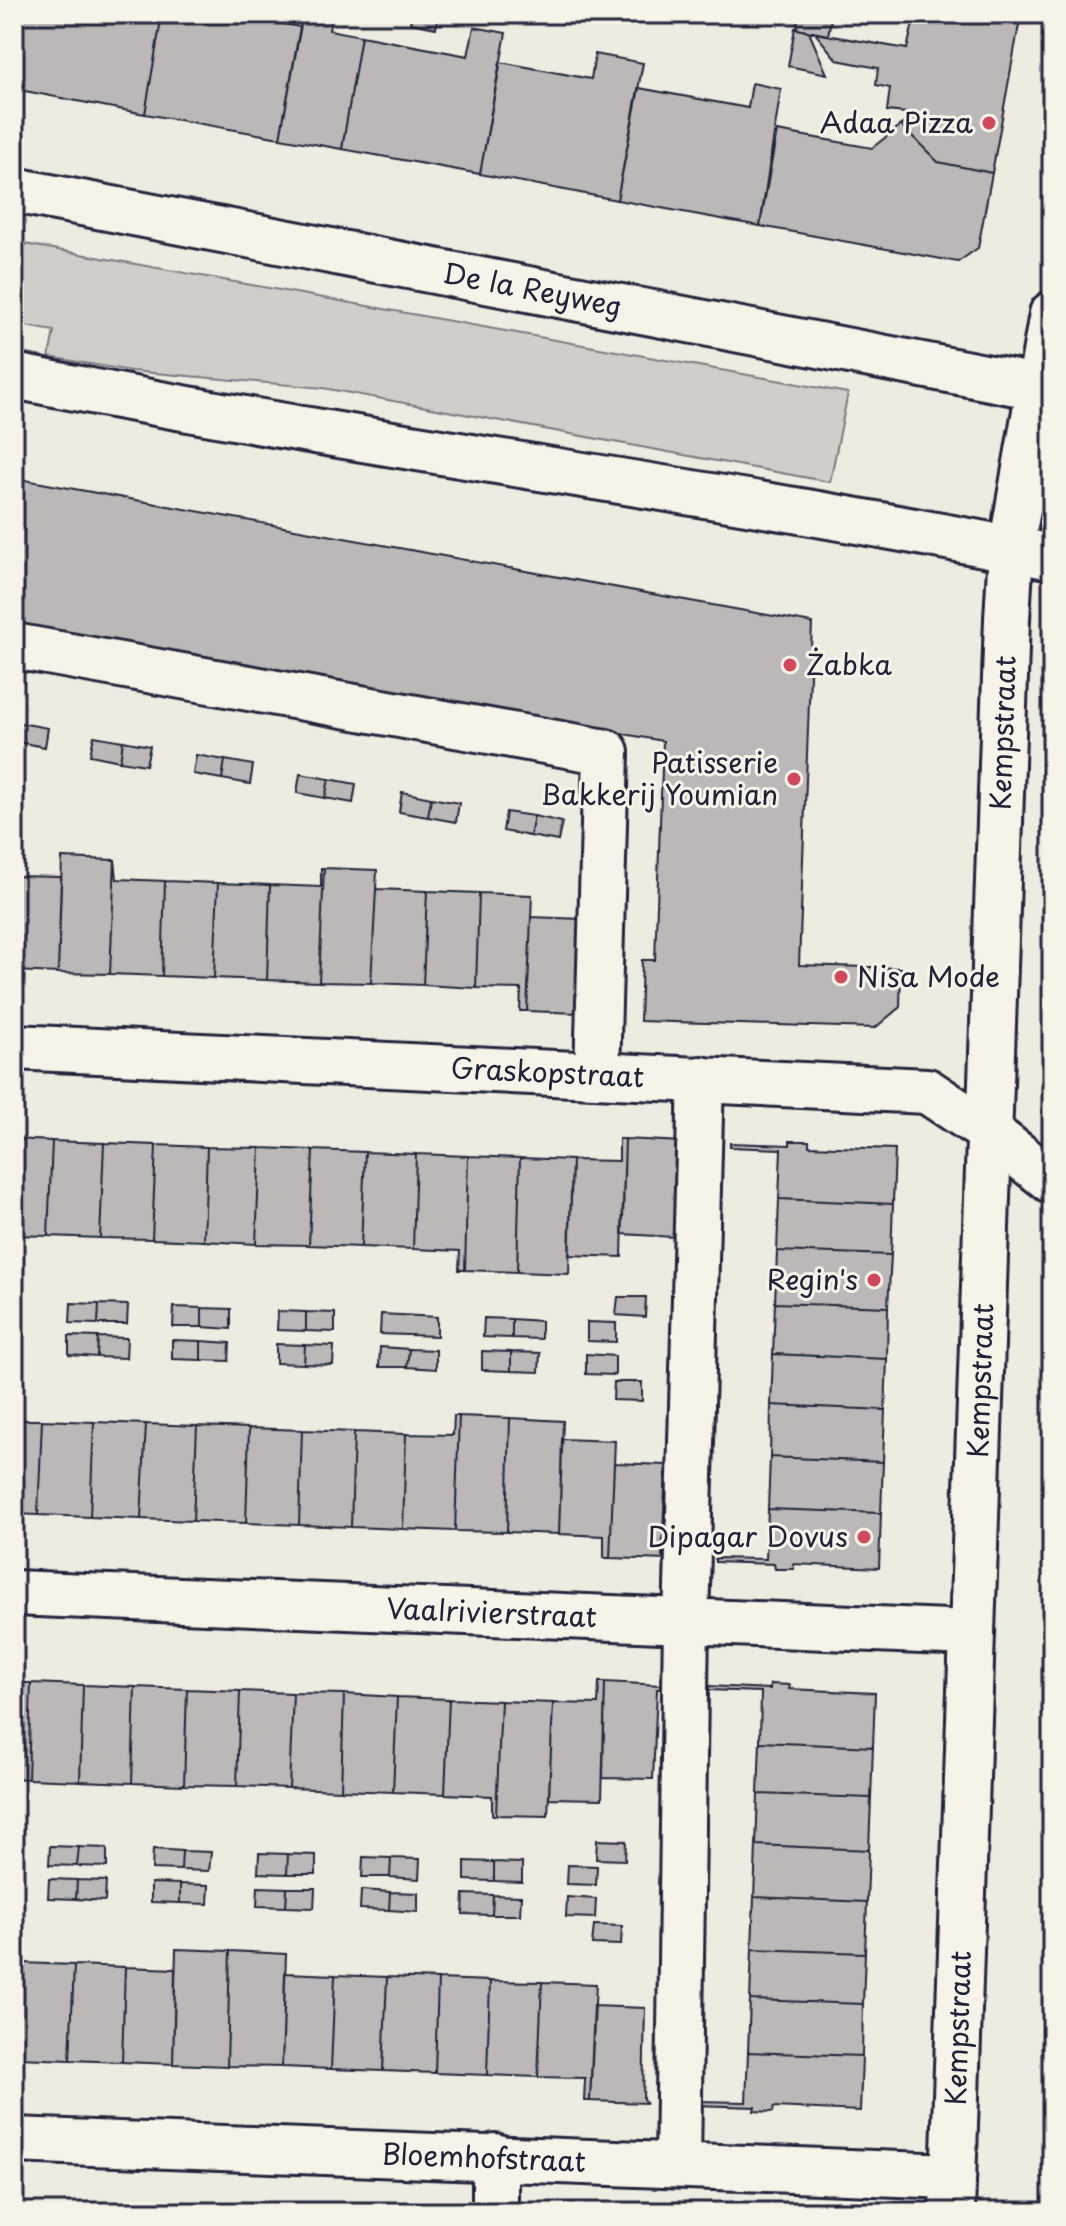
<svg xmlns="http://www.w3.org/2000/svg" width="1066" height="2226" font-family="'Playpen Sans',sans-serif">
<rect width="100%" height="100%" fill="#eeebe1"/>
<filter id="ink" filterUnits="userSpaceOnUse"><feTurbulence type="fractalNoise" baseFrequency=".0125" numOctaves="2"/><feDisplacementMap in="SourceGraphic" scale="16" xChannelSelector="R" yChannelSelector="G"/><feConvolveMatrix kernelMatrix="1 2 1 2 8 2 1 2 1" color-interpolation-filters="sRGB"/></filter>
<g filter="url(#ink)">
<path fill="#d1cdc9" stroke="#7a7882" stroke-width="2" d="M14,242L848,393L830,482L323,388L131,371L49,357L54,331L14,324Z"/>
<path fill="#bbb8b7" stroke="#22223b" stroke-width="2" d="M21,14H162L145,114L14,89V53Z
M162,14H231L300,27L280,138L145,114Z
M303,14L332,15L329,30L361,36L342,149L280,138Z
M412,14H439L436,28L410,23Z
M798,14H832L828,35L797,29Z
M906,14H1021L992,173L938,162L901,125L905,123L906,113L887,111L890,88L876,85L878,68L837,60L815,33L907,49L913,23L904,22Z
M474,27L506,33L480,174L342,149L361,36L468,56Z
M795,28L809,32L827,74L788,66Z
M595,54L643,63L617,200L480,174L500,62L591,79Z
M752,83L781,89L760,226L617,200L639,88L748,108Z
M901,125L938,162L992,173L978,248L958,262L760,226L777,131L872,148Z
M14,478L812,623L799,965L901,968L900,1007L875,1028L640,1021L642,960H655L663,741L14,624Z
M20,723L48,728L45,747L17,742Z
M94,736L123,741L120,761L90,755Z
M123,741L150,746L146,765L120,761Z
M196,755L225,760L222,779L193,774Z
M225,760L253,765L250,784L222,779Z
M300,774L329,779L325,798L297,793Z
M329,779L356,784L353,803L325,798Z
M402,792L431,798L428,817L399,812Z
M431,798L459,803L456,822L428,817Z
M506,812L534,816L530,836L503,831Z
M534,816L562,822L558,841L530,836Z
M62,858L115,860L110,974L58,973Z
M115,860L117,879L165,881L162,976L110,974Z
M321,868H324L319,982L267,980L270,885L321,887Z
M324,868L377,870L371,983L319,982Z
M14,876L61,877L58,973L14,971Z
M165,881L218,883L214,978L162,976Z
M218,883L270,885L267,980L214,978Z
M376,889L427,891L423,985L371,983Z
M427,891L479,893L476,988L423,985Z
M479,893L532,895L527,1011H520L521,989L476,988Z
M531,917L582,919L579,1013L527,1011Z
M14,1139L52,1141L48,1236L14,1235Z
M619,1139H625L622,1257L569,1255L572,1160L619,1161Z
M625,1139L682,1142L681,1146H677L674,1237L622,1234Z
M52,1141L104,1143L100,1238L48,1236Z
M790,1141H809V1146L895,1149L893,1204L779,1199L781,1149L730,1147V1143L790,1145Z
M104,1143L156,1145L152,1239L100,1238Z
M156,1145L207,1147L204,1241L152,1239Z
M207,1147L260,1148L256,1244L204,1241Z
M260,1148L313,1150L309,1245L256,1244Z
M313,1150L365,1152L361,1247L309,1245Z
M365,1152L416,1154L413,1249L361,1247Z
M416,1154L468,1156L465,1270H459L460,1251L413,1249Z
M468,1156L520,1158L517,1272L465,1270Z
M520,1158L572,1160L569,1274L517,1272Z
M779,1199L893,1204L891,1255L777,1251Z
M777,1251L891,1255L888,1307L775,1303Z
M618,1297H646L645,1317L616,1315Z
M14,1301H24V1320H14Z
M71,1303L99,1304L98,1324L70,1323Z
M775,1303L888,1307L887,1359L773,1354Z
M99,1304L128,1305L127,1324H98Z
M174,1307L202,1308V1327H173Z
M202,1308L231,1309V1329L202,1327Z
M278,1311L306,1312V1331L277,1330Z
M306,1312L335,1313V1332L306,1331Z
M381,1314L437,1317V1336L380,1334Z
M484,1318L512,1319V1338L483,1337Z
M512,1319L541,1321V1339L512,1338Z
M587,1322L616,1323V1342L587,1341Z
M14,1334H23L22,1354L14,1353Z
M69,1336L98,1337L97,1357L69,1355Z
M98,1337L127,1338L126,1358L97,1357Z
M172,1340L201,1341V1360L172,1359Z
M201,1341L230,1343L229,1361L201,1360Z
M276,1344L305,1345L304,1364L276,1363Z
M305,1345L334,1346L333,1365L304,1364Z
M380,1347L409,1349L407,1367H379Z
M409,1349L436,1350V1369L407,1367Z
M482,1351L511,1352V1371L482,1370Z
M511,1352L540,1353L539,1372L511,1371Z
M586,1354L615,1356V1375L586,1374Z
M773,1354L887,1359L885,1410L771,1405Z
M614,1382H642V1401L613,1400Z
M771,1405L885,1410L883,1462L770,1457Z
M454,1416H459L455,1531L403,1529L406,1434L453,1435Z
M459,1416L510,1418L507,1532L455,1531Z
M510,1418L563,1421L559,1534L507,1532Z
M14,1420H42L38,1515L14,1514Z
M42,1420L94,1422L90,1517L38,1515Z
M94,1422L146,1424L141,1519L90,1517Z
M146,1424L197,1426L193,1521L141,1519Z
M197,1426L249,1428L246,1523L193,1521Z
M249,1428L302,1430L299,1525L246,1523Z
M302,1430L354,1432L351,1527L299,1525Z
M354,1432L406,1434L403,1529L351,1527Z
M562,1439L615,1441L610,1558H604V1536L559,1534Z
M770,1457L883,1462L881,1513L768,1509Z
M614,1463L666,1465L662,1556L666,1560L610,1558Z
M768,1509L881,1513L879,1568L793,1564L794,1569H775L774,1564L715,1562V1558L766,1559Z
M599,1682H605L602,1799L549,1798L553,1703L598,1704Z
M605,1682L661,1685L662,1689H657L653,1779L603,1778Z
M14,1683H31L28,1779L14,1778Z
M31,1683L83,1685L80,1781L28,1779Z
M770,1684L790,1685L789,1689L875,1693L873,1747L760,1742L761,1692L709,1690V1686L770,1689Z
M83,1685L135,1687L132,1783L80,1781Z
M135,1687L187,1689L184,1785L132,1783Z
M187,1689L240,1691L237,1786L184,1785Z
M240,1691L293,1693L289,1788L237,1786Z
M293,1693L344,1694L341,1790L289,1788Z
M344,1694L397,1697L393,1792L341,1790Z
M397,1697L449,1699L445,1794L393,1792Z
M449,1699L501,1701L496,1815H492V1796L445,1794Z
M501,1701L553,1703L548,1816L496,1815Z
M760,1742L873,1747L871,1798L758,1794Z
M758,1794L871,1798L869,1850L756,1845Z
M597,1840L626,1841L625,1860L596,1859Z
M756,1845L869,1850L867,1902L754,1897Z
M50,1846L79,1847L77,1866L49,1865Z
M79,1847L107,1848V1867L77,1866Z
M153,1849L182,1851L181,1870L152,1869Z
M182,1851L211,1852L209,1871L181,1870Z
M259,1853L288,1854L287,1874L258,1873Z
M288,1854L316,1855V1874H287Z
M363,1857L391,1858L390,1877H362Z
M391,1858L420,1859L419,1879L390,1877Z
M465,1861L494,1862V1881L465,1880Z
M494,1862L522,1863V1882L494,1881Z
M568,1865L597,1866L596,1885L567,1884Z
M49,1879L77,1880L76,1899L48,1898Z
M77,1880L106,1881L105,1901L76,1899Z
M151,1883L180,1884V1903L151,1902Z
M180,1884L209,1885L208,1904L180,1903Z
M258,1887L287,1888L286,1907L257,1906Z
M287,1888H315L314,1908L286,1907Z
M361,1890L390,1892L389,1910L360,1909Z
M390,1892L418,1893V1912L389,1910Z
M464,1894L493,1895L492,1915L463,1914Z
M493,1895L521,1896L520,1915H492Z
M567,1897L596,1899L595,1918L566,1917Z
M754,1897L867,1902L865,1953L752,1949Z
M594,1925L622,1926L621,1945L592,1944Z
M176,1949L230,1951L227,2066L173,2064Z
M752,1949L865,1953L863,2004L750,2000Z
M230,1951L286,1954L282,2067L227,2066Z
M14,1962L21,1963L18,2058H14Z
M21,1963L74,1965L70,2060L18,2058Z
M74,1965L125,1967L122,2062L70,2060Z
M125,1967L175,1969L173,2064L122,2062Z
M285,1973L335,1975L331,2069L282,2067Z
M335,1975L387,1977L383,2071L331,2069Z
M387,1977L438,1979L435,2073L383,2071Z
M438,1979L490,1981L487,2075L435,2073Z
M490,1981L542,1982L538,2077L487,2075Z
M542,1982L596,1984L590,2101H584L585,2078L538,2077Z
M750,2000L863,2004L862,2056L748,2052Z
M594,2006L645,2008L643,2099L646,2103L590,2101Z
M748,2052L862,2056L860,2111L774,2107L773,2112L754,2111L755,2107L695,2105V2101L746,2102Z"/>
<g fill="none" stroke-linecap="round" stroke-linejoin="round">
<defs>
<g id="minor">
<path id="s1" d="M14,190L1052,390"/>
<path d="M14,376C358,445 707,489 1052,557"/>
<path d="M14,646L606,752L597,1074"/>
<path id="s2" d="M14,1047L927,1091L989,1132L1052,1181"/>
<path id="s3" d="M14,1593L971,1633"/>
<path id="s4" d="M14,2140L952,2176"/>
<path d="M495,2156V2212"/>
<path d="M678,2164L686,1623L701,1079"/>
<path id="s5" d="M952,2212L1007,619L1011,549L1052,314"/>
</g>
</defs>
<use href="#minor" stroke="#22223b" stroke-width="50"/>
<use href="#minor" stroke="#f7f3e8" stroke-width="44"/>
</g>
</g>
<g fill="#d1495b" stroke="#f7f3e8" stroke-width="3">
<circle cx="989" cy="123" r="8"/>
<circle cx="790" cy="665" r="8"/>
<circle cx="794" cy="779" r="8"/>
<circle cx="841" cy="977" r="8"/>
<circle cx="874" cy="1280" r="8"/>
<circle cx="864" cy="1537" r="8"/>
</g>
<g text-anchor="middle" stroke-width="6" stroke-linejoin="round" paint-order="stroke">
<g font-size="28" fill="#22223b" stroke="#f7f3e8" text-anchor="end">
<text x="973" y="133">Adaa Pizza</text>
<text x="806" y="675" text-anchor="start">Żabka</text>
<text x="778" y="773">Patisserie<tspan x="778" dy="32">Bakkerij Youmian</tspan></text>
<text x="857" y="987" text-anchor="start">Nisa Mode</text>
<text x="858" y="1290">Regin's</text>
<text x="848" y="1547">Dipagar Dovus</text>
</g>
<g font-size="28" fill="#22223b" stroke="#f7f3e8">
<text dy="10" stroke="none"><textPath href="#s1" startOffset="528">De la Reyweg</textPath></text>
<text dy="10" stroke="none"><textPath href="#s5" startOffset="1480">Kempstraat</textPath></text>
<text dy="10" stroke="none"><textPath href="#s2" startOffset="534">Graskopstraat</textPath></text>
<text dy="10" stroke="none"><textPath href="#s5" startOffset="832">Kempstraat</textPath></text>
<text dy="10" stroke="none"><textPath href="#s3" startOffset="478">Vaalrivierstraat</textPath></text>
<text dy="10" stroke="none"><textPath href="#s5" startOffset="184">Kempstraat</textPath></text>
<text dy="10" stroke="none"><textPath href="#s4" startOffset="470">Bloemhofstraat</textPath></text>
</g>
</g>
<rect width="1066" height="2226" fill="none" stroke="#f7f3e8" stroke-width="48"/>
<rect x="24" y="24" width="1018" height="2178" fill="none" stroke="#22223b" stroke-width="3" filter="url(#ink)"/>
</svg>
